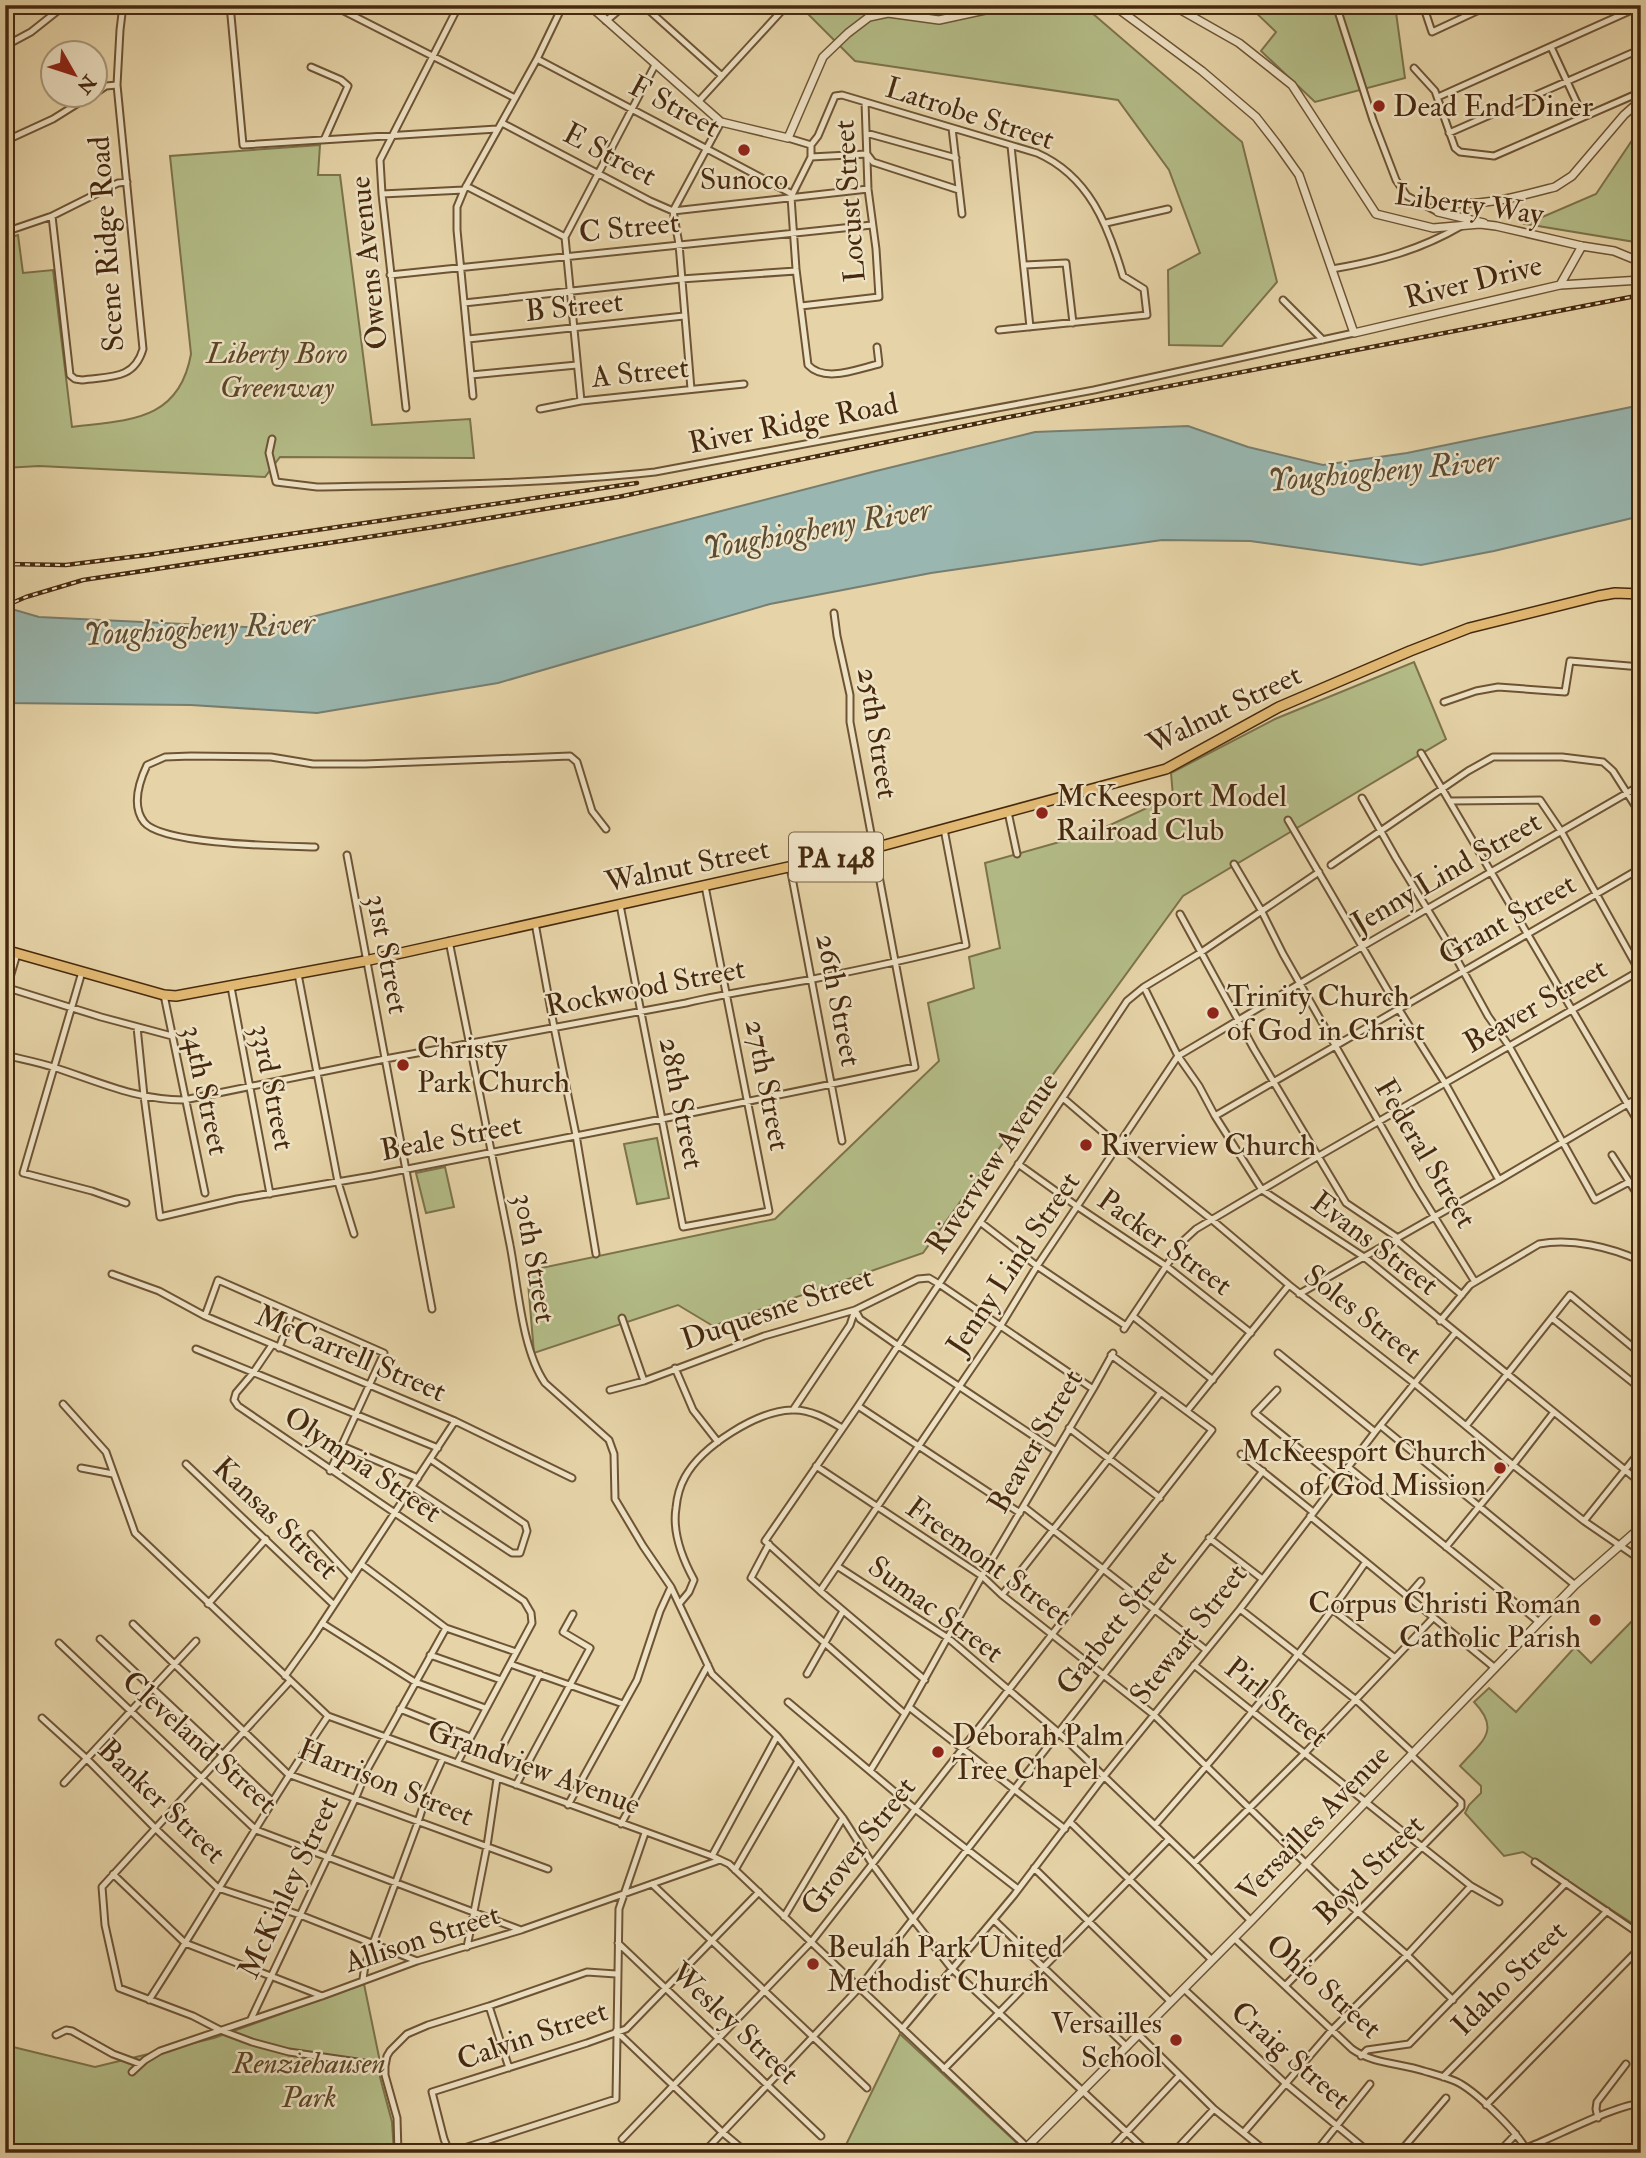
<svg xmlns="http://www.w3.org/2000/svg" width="1646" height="2158" font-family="'IM FELL Double Pica',serif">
<rect width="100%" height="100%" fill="#e6d4a8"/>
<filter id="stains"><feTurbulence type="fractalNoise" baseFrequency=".00286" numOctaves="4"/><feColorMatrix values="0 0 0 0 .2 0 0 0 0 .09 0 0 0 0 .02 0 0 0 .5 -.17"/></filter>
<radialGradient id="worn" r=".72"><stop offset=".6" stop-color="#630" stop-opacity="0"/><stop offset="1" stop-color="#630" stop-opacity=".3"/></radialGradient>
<path fill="#b4bd88" stroke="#7d734b" stroke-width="2" d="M801,5H1090L1092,13L1242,142L1277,282L1222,346L1169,345L1168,270L1200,253L1169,170L1118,100L855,61L800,6Z
M1248,5H1395L1405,78L1315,102L1261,51L1276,32Z
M1641,127V243L1526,224L1596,194Z
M320,145L318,175H340L372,425L470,419L474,458L280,457L265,477L39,466L5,468V239L18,235L23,273L53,270L72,427C128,420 179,422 191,354L170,156Z
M1414,662L1446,739L1183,896L923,1253L713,1326L678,1305L534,1353L527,1271L775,1219L939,1061L928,1003L974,988L969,957L1000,948L985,863L1095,832L1173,796L1171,773L1275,719Z
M657,1138L669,1198L637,1204L624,1144Z
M445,1167L454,1207L426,1213L416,1173Z
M1635,1618L1641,1624V1929L1523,1852L1504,1856L1465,1813L1469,1805L1481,1793V1786L1460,1766C1481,1742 1502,1731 1474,1702L1489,1688L1516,1712L1575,1647L1591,1663Z
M364,1984L379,2057L380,2077L392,2122L394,2153H5V2045L95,2067L214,2038Z
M900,2034L1018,2144L1009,2153H842Z"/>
<path fill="#99b7b0" stroke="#787e6f" stroke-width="2" d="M1641,405V516L1494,551L1421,565L1250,541L1162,540L931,573L770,604L498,683L317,713L191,705L5,703V607L39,617L269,628L872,472L1035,432L1188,426L1248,447L1323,465L1407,453Z"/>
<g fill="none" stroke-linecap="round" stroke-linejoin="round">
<defs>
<path id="minor" d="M230,5L243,145L497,129
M332,5L515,98
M643,5L722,76
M1336,5L1373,120L1396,180L1407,196L1438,212
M1423,5L1432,32L1490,5
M606,21L625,5
M5,46L31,32L65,5
M1551,47L1583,116
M537,59L792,194
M311,67L341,80L348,86L324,140
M1414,68L1435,91L1455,148L1460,152L1494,156L1641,92
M94,94L106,86L117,85
M1438,97L1641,6
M698,102L787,5
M502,123L650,201L673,211L868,189
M952,128L962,214
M866,133L956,158
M1449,133L1641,49
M788,138L811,145
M5,141L53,119L93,94
M811,145L818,136L835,96L842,95L1037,153C1089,176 1108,225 1123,276L1144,289L1147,315L999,330
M811,145V157L791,197L796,269L808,365C825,383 857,369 879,364L877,347
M1011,146L1030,327
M811,157L867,154L873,162L959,190
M466,186L565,237
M382,194L464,190
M52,216L70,375L75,379L82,380C110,376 134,380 143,349L117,85L120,30L123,5
M1106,223L1168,209
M5,232L52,216L118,183L127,182
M1025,265L1066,263L1073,323
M1332,269C1379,261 1420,250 1461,226
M390,275L872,225
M1283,300L1323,340
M464,303L681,279L796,271
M801,306L879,297L876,249L868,189L865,102
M468,339L684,316
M471,375L577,365
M691,389L679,244L673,211L721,122
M473,396L457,230V207L464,190L537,59L563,5
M581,401L565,237L655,65
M406,408L382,194L380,160L459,5
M540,409L581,401L744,384
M272,439L269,453L276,482L317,487C430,485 543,484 655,472L1094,390L1354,333
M1444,702L1476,691L1498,687L1565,692L1570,661L1641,667
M1421,753L1641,1127
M1362,798L1396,858L1445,938L1488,1016L1509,1046L1595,1200L1629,1182
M1450,801L1540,800L1561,831L1641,974
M1008,812L1017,854
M1288,820L1398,1008L1445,1083L1499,1180
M315,847C283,846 162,845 144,822C131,805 139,782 147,765L165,757L191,756L271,757L313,764H365L570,756L577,762L592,811L606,829
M347,855L432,1309
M1234,864L1261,910L1283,954L1416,1187L1475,1282
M1331,865L1468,771L1493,757H1562L1603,762L1613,771L1641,815
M790,867L842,1141
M620,905L683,1227L769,1211L705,886
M1180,914L1254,1049L1346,1203L1398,1238
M535,923L554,1027L576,1135L596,1254
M449,941C470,1043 490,1144 510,1245C518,1286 522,1350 545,1383L609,1440L614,1454L615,1499L643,1546L671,1587L712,1674L777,1736L798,1761L843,1818L873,1865L912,1918L952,1969L1149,2153
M82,972L23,1173L92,1191L126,1203
M298,974L338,1182L354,1234
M5,987L101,1017L172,1036
M231,987L270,1194
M1144,987L1178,1056L1199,1086L1215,1116L1262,1190L1364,1257L1641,1483
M5,994L17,954
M164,995L205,1193
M137,1027L144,1096L160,1217L237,1199L372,1176L662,1119L915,1067L850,722V695L837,636L834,613
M5,1055C21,1059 37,1062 53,1067C97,1081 136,1100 184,1100L385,1059L686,1003C728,993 770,987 813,979C864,969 915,958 966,945L944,829
M1063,1098L1119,1146L1211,1219L1289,1285L1414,1383L1513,1465L1584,1521L1641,1560
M1215,1116L1641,868
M1612,1155L1641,1200
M1018,1164L1078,1207L1166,1266L1251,1333
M980,1222L1037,1266L1126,1326
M1396,1240L1462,1295
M112,1274L159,1291L205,1316L455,1421L572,1478
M1299,1294L1499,1180L1641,1096
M855,1310L860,1319L897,1345L1056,1451
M205,1316L218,1280L384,1353L330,1471
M1134,1317L1213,1380
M622,1318L644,1381
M1552,1318L1641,1389
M1440,1321L1470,1285L1539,1244C1572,1238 1610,1247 1641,1261
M1124,1329L1183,1241L1196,1229L1317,1157L1641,970
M272,1345L253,1373L236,1393L234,1400L238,1406L524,1601L531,1613L532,1623L457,1763
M279,1348L292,1313
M196,1349L438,1448
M1278,1353L1375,1432
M675,1368L693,1410L718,1442
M610,1390L644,1381L764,1336L855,1310L918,1279L929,1278L939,1284L1093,1389
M1277,1390L1255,1413L1338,1480
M63,1404L106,1452L135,1533L328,1716L712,1856L729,1864L1027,2147
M858,1406L1020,1513
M793,1410L850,1325L855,1310
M1187,1411L1289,1285
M1381,1426L1575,1585
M1466,1426L1570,1295L1641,1354
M1069,1428L1160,1498
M342,1446L418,1478
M1241,1454L1313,1512
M186,1464L334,1605
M816,1466L982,1576L1002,1595L1154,1715L1333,1890L1407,1955L1453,2000
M1348,1467L1539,1622
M81,1468L113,1474
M412,1487L512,1553H520L527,1531L525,1524L430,1459
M1024,1507L1206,1650
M1310,1516L1495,1668
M1584,1521L1641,1450
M311,1534L352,1578
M1209,1538L1261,1578
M769,1544L751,1578L905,1714
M1446,1547L1513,1465L1554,1412
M361,1564L446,1628L516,1652
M837,1566L948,1638L1059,1733L1194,1863L1251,1921
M820,1591L1001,1325L1037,1266L1178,1056L1363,946L1641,785
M1002,1595L1161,1392
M1408,1596L1421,1581
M208,1604L266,1539
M679,1604L689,1592L694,1580C682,1558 672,1533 676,1508C677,1497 680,1486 685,1477C702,1446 757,1411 792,1410C810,1409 827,1419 842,1428
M1240,1609L1355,1699L1413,1753
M1332,1609L1395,1658
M322,1623L415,1682L485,1708
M133,1624L288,1774L548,1869
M100,1639L273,1802
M59,1643L256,1830L521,1930
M430,1655L501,1680
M510,1664L623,1704
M1194,1665L1471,1886L1499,1902
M807,1674L843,1611
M285,1676L313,1637L455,1421
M925,1680L820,1591L765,1541L858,1406L1127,1001L1144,987L1200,953L1319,872
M290,1681L102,1887L105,1925L119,1988L193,2016L220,2030L252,2042L289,2052L385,2066
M788,1702L915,1809L1018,1889
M909,1707L1065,1829
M400,1709L470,1737
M42,1718L86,1758L156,1829L218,1888L300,1915L417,1961
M504,1743L540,1674
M870,1771L905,1714L982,1576L1093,1389L1113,1353
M64,1783L196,1641
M516,1785L590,1648L563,1632L573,1614
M568,1805L637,1680L660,1611L671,1587
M1070,1822L1212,1960
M621,1824L708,1665
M1155,1825C1229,1741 1302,1655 1365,1563
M645,1833L619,1909L616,2099L455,2151L448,2149L444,2139L432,2092L587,2043L626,2029L759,1892
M712,1856L777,1736
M1535,1862L1641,1935
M1194,1863L1305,1753L1433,1618
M1034,1868L1171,2002
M735,1870L798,1761
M113,1874L185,1943L322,1996
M652,1884L867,2088
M784,1917L843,1818
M994,1920L1127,2047
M1234,1938L1352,2049C1373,2064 1400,2063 1424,2071C1434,2074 1445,2077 1455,2081C1474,2089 1520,2134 1528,2153
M618,1943L821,2136
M467,1947L487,1846L497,1779
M363,1979L365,1965L418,1822L428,1791L443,1758
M1285,1986L1461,1807V1802L1411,1755
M1184,1989L1285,2083L1370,2153
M149,2000C210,1906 265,1809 328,1716
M489,2006L509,2068
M251,2019L356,1797L368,1768L446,1628
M902,2029L1014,1895L1105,1775L1240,1609L1375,1432L1456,1332
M616,2031L722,2132L747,2153
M56,2035L66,2030L72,2031L113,2054L140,2064
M1139,2035L1214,2109L1268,2153
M1361,2056L1367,2050L1409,2044L1566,1883
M944,2069L1169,1839
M132,2072L145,2060L160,2051L322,1996L417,1961L521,1930L720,1860
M1443,2077L1607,1911
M1486,2105L1641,1947
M1598,2118L1596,2109L1597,2102L1626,2064
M1244,2132L1331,2031L1407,1955L1471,1886
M622,2139L812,1941L1212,1430L1111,1355
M1526,2148C1551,2139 1621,2102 1641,2104
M705,2151L859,1988L1263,1471
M398,2153L397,2118L385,2075V2066L387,2056L390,2051L407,2034L428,2025L489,2006L587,1972L616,1974
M1107,2153L1179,2076
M1173,2153L1214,2109
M1315,2153L1370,2084
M1399,2153L1446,2098
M1498,2153L1516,2134"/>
<path id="tertiary" d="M589,5L721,122L788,138L823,57L848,33L869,17L888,13L939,20L1008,5
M1113,5L1202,71L1256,117L1277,144L1299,175L1354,333L1560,285L1641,280
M1172,5L1239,43L1292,85L1376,214L1433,228L1480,224L1496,226L1582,246L1614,251L1641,262
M1484,223L1438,212L1447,203C1486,206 1517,197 1555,187L1572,176L1624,115L1641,100
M1560,285L1582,246
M1021,2153L1251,1921L1575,1585L1641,1527"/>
<path id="primary" d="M5,950L164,995L176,996L365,961L874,848L1166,769L1279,707L1410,651L1469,628L1598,596L1615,593L1641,594"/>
</defs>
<use href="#minor" stroke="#6e5434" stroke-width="9"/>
<use href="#tertiary" stroke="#6e5434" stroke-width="10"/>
<use href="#primary" stroke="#46290e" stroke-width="12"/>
<use href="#minor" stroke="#efe3c6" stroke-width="5"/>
<use href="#tertiary" stroke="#efe3c6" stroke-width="7"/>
<use href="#primary" stroke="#e3ba74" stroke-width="9"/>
<defs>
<path id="rail" d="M5,564L66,565L147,555L637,483
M5,606L26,597L83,580L434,527L618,497L1004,418L1641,295"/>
</defs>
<use href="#rail" stroke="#46290e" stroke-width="4.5"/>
<use href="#rail" stroke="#efe3c6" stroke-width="2" stroke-dasharray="5" stroke-linecap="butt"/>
</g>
<g fill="#8f2418" stroke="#efe3c6" stroke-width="2.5">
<circle cx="1379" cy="106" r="7"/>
<circle cx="744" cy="150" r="7"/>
<circle cx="1042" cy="813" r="7"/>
<circle cx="1213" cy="1013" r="7"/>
<circle cx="403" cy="1065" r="7"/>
<circle cx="1086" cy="1145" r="7"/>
<circle cx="1500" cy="1468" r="7"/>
<circle cx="1595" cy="1620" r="7"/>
<circle cx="938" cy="1752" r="7"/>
<circle cx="813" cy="1964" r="7"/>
<circle cx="1176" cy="2040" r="7"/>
</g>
<g text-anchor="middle" stroke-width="5" stroke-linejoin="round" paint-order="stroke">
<rect fill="#efe3c6" stroke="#796145" stroke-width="2" x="789" y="832.5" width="94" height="49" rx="5"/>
<g font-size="28" font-weight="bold" fill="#46290e">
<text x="836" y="867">PA 148</text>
</g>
<g font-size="30" fill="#46290e" stroke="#efe3c6">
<text transform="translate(675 106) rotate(28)" y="10">F Street</text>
<text transform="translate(970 113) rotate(18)" y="10">Latrobe Street</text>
<text transform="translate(610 154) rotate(28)" y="10">E Street</text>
<text transform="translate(849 201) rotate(-94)" y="10">Locust Street</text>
<text transform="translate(1469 204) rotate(8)" y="10">Liberty Way</text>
<text transform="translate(629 227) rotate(-6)" y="10">C Street</text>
<text transform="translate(106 244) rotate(-94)" y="10">Scene Ridge Road</text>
<text transform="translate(368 263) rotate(-96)" y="10">Owens Avenue</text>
<text transform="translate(1473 281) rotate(-14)" y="10">River Drive</text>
<text transform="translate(574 306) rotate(-6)" y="10">B Street</text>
<text transform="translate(640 372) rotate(-6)" y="10">A Street</text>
<text transform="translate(793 423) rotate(-11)" y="10">River Ridge Road</text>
<text transform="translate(1224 709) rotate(-26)" y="10">Walnut Street</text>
<text transform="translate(878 733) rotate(81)" y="10">25th Street</text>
<text transform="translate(687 865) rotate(-12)" y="10">Walnut Street</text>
<text transform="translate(1446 872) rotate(-30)" y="10">Jenny Lind Street</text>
<text transform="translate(1507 919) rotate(-30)" y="10">Grant Street</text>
<text transform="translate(388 954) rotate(79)" y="10">31st Street</text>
<text transform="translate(645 987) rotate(-11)" y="10">Rockwood Street</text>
<text transform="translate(839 1000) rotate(79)" y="10">26th Street</text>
<text transform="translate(1535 1005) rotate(-30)" y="10">Beaver Street</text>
<text transform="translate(768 1085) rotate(79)" y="10">27th Street</text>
<text transform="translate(273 1087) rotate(79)" y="10">33rd Street</text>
<text transform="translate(206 1090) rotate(78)" y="10">34th Street</text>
<text transform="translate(682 1103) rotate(79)" y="10">28th Street</text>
<text transform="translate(451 1137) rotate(-11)" y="10">Beale Street</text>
<text transform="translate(1426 1153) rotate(59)" y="10">Federal Street</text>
<text transform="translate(992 1163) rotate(-56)" y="10">Riverview Avenue</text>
<text transform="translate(1165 1242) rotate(36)" y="10">Packer Street</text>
<text transform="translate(1375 1243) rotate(37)" y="10">Evans Street</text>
<text transform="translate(535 1258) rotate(80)" y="10">30th Street</text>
<text transform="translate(1013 1263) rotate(-56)" y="10">Jenny Lind Street</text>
<text transform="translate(777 1308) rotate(-19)" y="10">Duquesne Street</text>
<text transform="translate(1363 1314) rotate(38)" y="10">Soles Street</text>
<text transform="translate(351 1353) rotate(23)" y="10">McCarrell Street</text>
<text transform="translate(1035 1441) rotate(-60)" y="10">Beaver Street</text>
<text transform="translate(363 1464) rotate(34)" y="10">Olympia Street</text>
<text transform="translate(276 1518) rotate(44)" y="10">Kansas Street</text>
<text transform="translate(989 1561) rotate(36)" y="10">Freemont Street</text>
<text transform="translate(936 1609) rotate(36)" y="10">Sumac Street</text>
<text transform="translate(1116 1622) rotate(-52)" y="10">Garbett Street</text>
<text transform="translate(1188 1634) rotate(-52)" y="10">Stewart Street</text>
<text transform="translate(1277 1702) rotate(39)" y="10">Pirl Street</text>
<text transform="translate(200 1742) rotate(42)" y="10">Cleveland Street</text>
<text transform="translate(534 1767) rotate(20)" y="10">Grandview Avenue</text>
<text transform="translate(386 1782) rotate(22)" y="10">Harrison Street</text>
<text transform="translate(162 1801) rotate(44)" y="10">Banker Street</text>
<text transform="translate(1313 1823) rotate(-46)" y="10">Versailles Avenue</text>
<text transform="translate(858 1846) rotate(-52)" y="10">Grover Street</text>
<text transform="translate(1369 1869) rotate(-45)" y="10">Boyd Street</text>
<text transform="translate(288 1887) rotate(-65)" y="10">McKinley Street</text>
<text transform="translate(422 1938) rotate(-18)" y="10">Allison Street</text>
<text transform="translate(1509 1978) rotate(-45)" y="10">Idaho Street</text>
<text transform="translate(1324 1986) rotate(41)" y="10">Ohio Street</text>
<text transform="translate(735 2023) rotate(43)" y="10">Wesley Street</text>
<text transform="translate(532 2035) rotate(-19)" y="10">Calvin Street</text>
<text transform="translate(1291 2055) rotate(41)" y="10">Craig Street</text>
</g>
<g font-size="30" fill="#46290e" stroke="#efe3c6" text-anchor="start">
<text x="1393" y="116">Dead End Diner</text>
<text x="744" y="189" text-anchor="middle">Sunoco</text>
<text x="1056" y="806">McKeesport Model<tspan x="1056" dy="34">Railroad Club</tspan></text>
<text x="1227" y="1006">Trinity Church<tspan x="1227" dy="34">of God in Christ</tspan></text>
<text x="417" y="1058">Christy<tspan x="417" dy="34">Park Church</tspan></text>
<text x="1100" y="1155">Riverview Church</text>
<text x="1486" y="1461" text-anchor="end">McKeesport Church<tspan x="1486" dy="34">of God Mission</tspan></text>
<text x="1581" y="1613" text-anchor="end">Corpus Christi Roman<tspan x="1581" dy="34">Catholic Parish</tspan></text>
<text x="952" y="1745">Deborah Palm<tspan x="952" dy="34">Tree Chapel</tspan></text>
<text x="827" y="1957">Beulah Park United<tspan x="827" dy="34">Methodist Church</tspan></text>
<text x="1162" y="2033" text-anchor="end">Versailles<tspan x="1162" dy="34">School</tspan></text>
</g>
<g font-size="30" font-style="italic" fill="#5c4726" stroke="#efe3c6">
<text x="277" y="363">Liberty Boro<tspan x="277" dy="34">Greenway</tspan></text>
<text x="309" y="2073">Renziehausen<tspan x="309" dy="34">Park</tspan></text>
</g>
<g font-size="32" font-style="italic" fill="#5b4c36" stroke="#efe3c6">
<text transform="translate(1383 470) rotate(-5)" y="11">Youghiogheny River</text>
<text transform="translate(817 528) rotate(-10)" y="11">Youghiogheny River</text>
<text transform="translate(199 628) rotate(-3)" y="11">Youghiogheny River</text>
</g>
</g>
<rect width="1646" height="2158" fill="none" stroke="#e6d4a8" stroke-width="28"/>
<rect x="7" y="7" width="1632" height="2144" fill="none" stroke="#46290e" stroke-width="3.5"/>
<rect x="14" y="14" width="1618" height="2130" fill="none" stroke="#46290e" stroke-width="2"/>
<g transform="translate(74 74) rotate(129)"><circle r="33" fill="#efe3c6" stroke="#ab997c" stroke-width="2"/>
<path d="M0-5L12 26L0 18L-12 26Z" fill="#8f2418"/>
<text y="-10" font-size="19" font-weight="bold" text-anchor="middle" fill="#46290e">N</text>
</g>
<rect width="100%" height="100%" filter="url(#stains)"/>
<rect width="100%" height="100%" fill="url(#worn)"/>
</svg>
